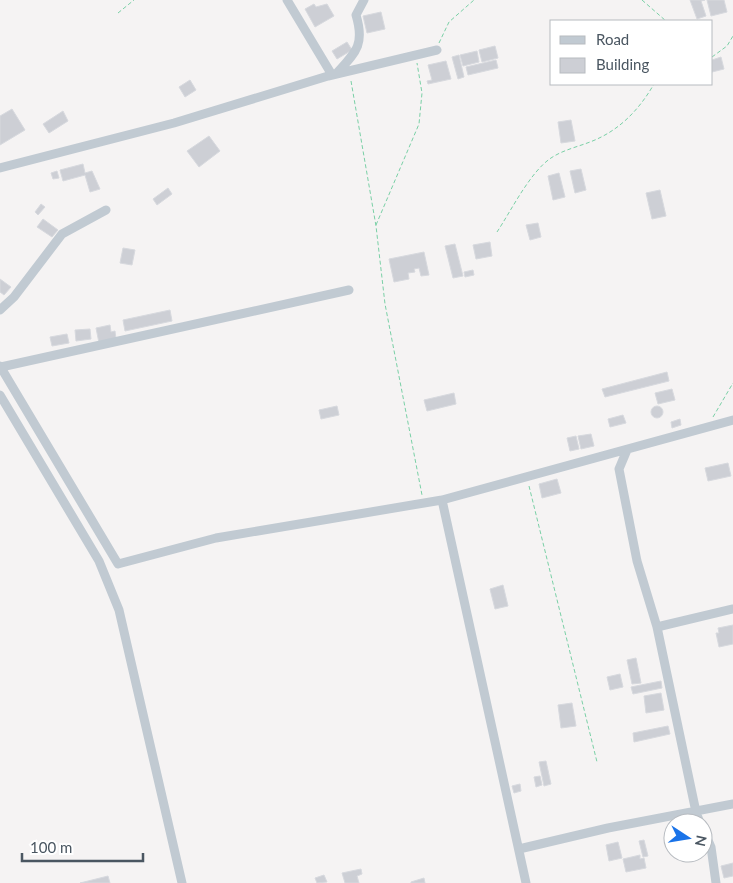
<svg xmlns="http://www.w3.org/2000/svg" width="733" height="883" font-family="Lato,sans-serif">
<rect width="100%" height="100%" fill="#f5f3f3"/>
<path fill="#cdcfd5" stroke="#d7d9de" d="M690,0H705L701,1L706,16L697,19Z
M707,0H724L727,12L711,16Z
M314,4L316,7L327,4L334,16L315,27L305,9Z
M381,12L385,29L367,33L363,16Z
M347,42L352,50L337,59L332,51Z
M495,46L498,58L482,62L479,50Z
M477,51L479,62L463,66L460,55Z
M459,55L464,77L458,79L452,57Z
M721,57L724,69L712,72V60Z
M496,60L498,68L468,75L466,67Z
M446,61L451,79L428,84L427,81L432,80L428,65Z
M190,80L196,90L185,97L179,87Z
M12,109L25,130L0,145V116Z
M63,111L68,121L49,133L43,124Z
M571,120L575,141L561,143L558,122Z
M209,136L220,151L199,167L187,151Z
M83,164L85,173L92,171L100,189L90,192L85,175L63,181L60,170Z
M581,169L586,190L575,193L570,171Z
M57,171L59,178L53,179L51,173Z
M559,173L565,197L553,200L548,176Z
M168,188L172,194L157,205L153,199Z
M660,190L666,216L652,219L646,193Z
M41,204L45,207L38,215L35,212Z
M43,219L58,230L52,237L37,227Z
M538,223L541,237L530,240L526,225Z
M490,242L492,256L476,259L473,245Z
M455,244L463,276L453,278L445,246Z
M123,248L135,250L132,265L120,263Z
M424,252L429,275L421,276L419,268L414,269L415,272L408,273L409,279L394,282L389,259Z
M473,270L474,275L465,277L464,272Z
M0,279L11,287L4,295L0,292Z
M170,310L172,321L125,331L123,320Z
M110,325L111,332L115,331L116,339L99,343L96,328Z
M90,329L91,339L76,341L75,330Z
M67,334L69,343L52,346L50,337Z
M667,372L669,381L605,397L602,389Z
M672,389L675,400L658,404L655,393Z
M454,393L456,404L427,411L424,400Z
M651 412a6 6 0 1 1 12 0a6 6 0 1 1-12 0Z
M337,406L339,415L321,419L319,410Z
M623,415L626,423L610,427L608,419Z
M680,419L681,425L672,428L671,422Z
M591,434L594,446L581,449L578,436Z
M576,436L579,449L570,451L567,438Z
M728,463L731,476L708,481L705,468Z
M557,479L561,493L542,498L539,484Z
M503,585L508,606L495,609L490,589Z
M733,625V644L719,647L716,633H719L718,628Z
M636,658L641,683L632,684L627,660Z
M620,674L623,687L610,690L607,677Z
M661,681L662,688L633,694L631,687Z
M661,693L664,710L646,713L644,696Z
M572,703L576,726L561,728L558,705Z
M668,726L670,734L634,742L633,733Z
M546,761L551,784L544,786L539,762Z
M540,776L542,785L536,787L534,777Z
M520,784L521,791L514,793L512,786Z
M644,840L648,856L643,857L639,841Z
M618,842L622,858L609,861L606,845Z
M640,855V859L644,858L646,868L626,872L623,859Z
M733,863V876L724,878L721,866Z
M361,869L362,874L357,876L359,883H345L342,873Z
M324,875L327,882L317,883L315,878Z
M108,876L110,883H80Z
M424,878L425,883H411V882Z"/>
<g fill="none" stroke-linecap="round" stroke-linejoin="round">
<path stroke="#7ad0a6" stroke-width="1" stroke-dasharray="4 2.5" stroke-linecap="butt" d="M642,0L666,21
M118,13L134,0
M439,43L449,22L474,0
M712,57L727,46L733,36
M351,81L376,226L385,304L422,495
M376,225L419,124L422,93L417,63
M497,232C511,211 530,172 551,158C563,150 577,147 590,142C619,131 639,110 654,84
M713,417L733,383
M529,486L597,762"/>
<path stroke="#c1cad2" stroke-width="9" d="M287,0L332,75
M336,74C356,52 365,45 356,15L364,0
M0,168L174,123L328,76L437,50
M0,310L14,297L62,234L106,210
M0,366L118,564L216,538L442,500L733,420
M1,367L349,290
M0,395L99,561L119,610L182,883
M627,450L619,469L637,561L657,627L696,812L700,823
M442,500L526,883
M657,627L733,609
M703,829L711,847L716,883
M519,849L608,828L733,804"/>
</g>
<rect x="550" y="20" width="162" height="65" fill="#ffffff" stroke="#b7bbc0"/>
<rect x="560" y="36" width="25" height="8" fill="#c1cad2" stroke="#b7bbc0"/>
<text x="596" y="45" font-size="15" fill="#4a5661">Road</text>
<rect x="560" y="58" width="25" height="15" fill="#cdcfd5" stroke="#b7bbc0"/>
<text x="596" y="70" font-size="15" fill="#4a5661">Building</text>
<g transform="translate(688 838) rotate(102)"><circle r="24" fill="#ffffff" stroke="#b7bbc0"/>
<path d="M0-4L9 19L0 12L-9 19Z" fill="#1a73e8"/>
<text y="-8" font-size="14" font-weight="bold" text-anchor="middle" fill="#4a5661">N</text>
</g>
<path d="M22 853v8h121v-8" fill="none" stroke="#4a5661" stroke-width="2.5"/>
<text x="30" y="853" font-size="15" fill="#4a5661" stroke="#ffffff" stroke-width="4" paint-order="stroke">100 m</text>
</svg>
